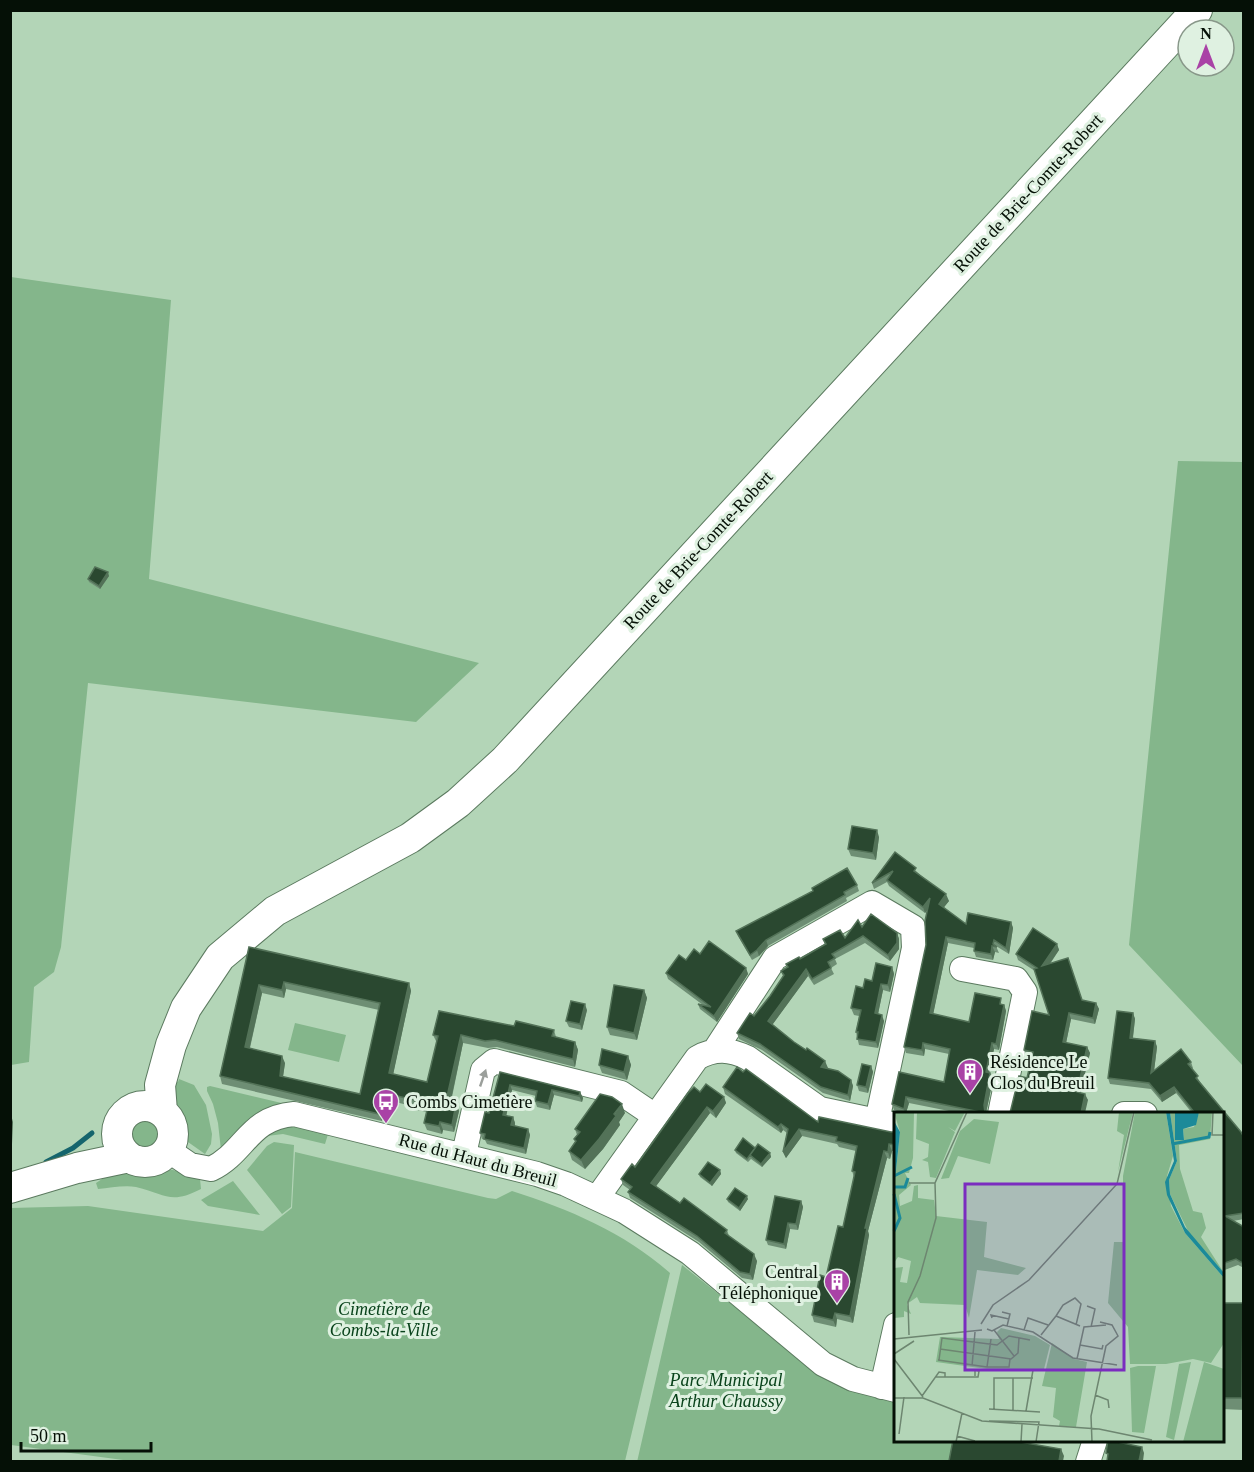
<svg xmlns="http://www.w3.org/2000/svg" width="1254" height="1472" font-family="'Times New Roman',serif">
<rect width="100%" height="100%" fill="#b3d5b7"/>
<path fill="#84b68b" d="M11,277L171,300L149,579L479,663L416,722L88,683L61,947L54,972L34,987L29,1062L11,1065Z
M1178,461L1243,462V1066L1129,945Z
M295,1023L346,1035L339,1062L288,1050Z
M179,1079L194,1085L206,1105L212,1134L211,1144L205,1154L188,1142L185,1134L181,1117L176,1111L175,1080L178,1082Z
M210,1086L290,1105L221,1150L218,1123L213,1104L207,1091V1087Z
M130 1133a15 15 0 1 1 30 0a15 15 0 1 1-30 0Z
M283,1124L329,1131L325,1144L283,1134L267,1136L241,1163L240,1159L263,1134Z
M274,1142L294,1145L291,1207L282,1214L247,1170L267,1146Z
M295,1152L488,1198L496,1199L512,1191C569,1209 625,1233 670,1273L625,1461L138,1462L11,1445V1208L88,1206L263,1231L292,1208Z
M119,1165L140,1170H151L161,1168L173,1170L200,1179L201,1189C170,1205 166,1194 136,1187C124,1185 110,1188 98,1189L96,1183L105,1177L102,1170Z
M233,1181L260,1215L208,1206L201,1200Z
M682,1265L803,1361L895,1400L896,1440L956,1441L953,1461L637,1462Z"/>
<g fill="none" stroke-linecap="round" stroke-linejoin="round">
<path stroke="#15656d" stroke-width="5" d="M46,1162L73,1148L92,1133"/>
<defs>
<path id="minor" d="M962,969L1016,979L1025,992L1000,1114
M715,1050L775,958L872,903L913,927L914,948L877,1121
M1124,1114H1145
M168,1150L190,1165L211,1169C246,1152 248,1118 294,1114L537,1174L566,1184L624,1211L690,1253L823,1364L853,1379L896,1390
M464,1154L483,1070L494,1061L621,1093L655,1116
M597,1198L697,1058C715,1048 730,1049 748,1058L820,1109L896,1125
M882,1387L896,1325
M1088,1462L1095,1440"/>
<path id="major" d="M117 1134a28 28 0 1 1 56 0a28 28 0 1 1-56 0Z
M162,1112L160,1085L171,1045L186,1008L220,957L275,911L410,838L458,803L505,760L1197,10
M10,1188L77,1168L129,1157"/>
</defs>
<use href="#minor" stroke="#5b7a5f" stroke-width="26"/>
<use href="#major" stroke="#5b7a5f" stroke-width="32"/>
<use href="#minor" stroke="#fff" stroke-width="24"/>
<use href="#major" stroke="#fff" stroke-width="30"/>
</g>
<path fill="#6e8e74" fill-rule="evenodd" d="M109,576L100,589L89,582L88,579Z
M879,837L876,860L851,856L848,849Z
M895,852L949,901L943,908L966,924L1011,922L1013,928L1009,954L996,946L999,953L995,952L993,960L976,957L974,951V948L948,943L933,1014L969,1022L1004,1004L1006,1011L999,1050L994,1049L989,1073L993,1079L986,1113H959L909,1103L906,1113H903L894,1110L892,1104L899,1072L944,1082L949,1054L925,1049L924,1056L906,1053L904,1047L926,945L927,911L925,913L889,886L887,882L874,889L872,883Z
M857,885L859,891L846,898L847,901L768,946L759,956L752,960L738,936L736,931Z
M862,927L897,933L899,939V949L890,961L865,943L835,959L837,964L831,968L834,974L814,985L808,976L772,1025L794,1042L825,1061L827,1068L851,1080L853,1086L850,1101L823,1093L762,1050L739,1039L737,1033L754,1016L770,996L783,976L781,971L800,959L825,945L823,939L845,938Z
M1057,944L1059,950L1050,964L1082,1000L1096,1003L1099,1009L1095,1024L1071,1019L1066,1043L1087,1047L1090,1053L1080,1093L1088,1100L1027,1078L1032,1057L1026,1056L1024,1050L1049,1015L1035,971L1018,960L1016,954Z
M249,947L409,983L411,991L393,1074L427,1082L437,1043L433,1035L514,1026L554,1030L556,1037L575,1042L578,1050L575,1067L497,1047L488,1048L463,1043L451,1102L456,1104L459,1111L454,1132L443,1130L442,1134L427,1130L424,1123L427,1112L417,1110L416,1107L387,1100L382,1121L222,1084L220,1076ZM286,989L379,1010L360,1094L283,1077L285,1063L250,1048L262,993L284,998Z
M700,954L746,968L748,974L717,1022L700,1009L698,1004L703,1005L668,979L666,973L686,960Z
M892,967L894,974L890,992L883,990L878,1014L884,1021L878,1048L859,1045L856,1032L859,1016L854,1015L851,1008L863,988Z
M644,990L647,998L637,1040L610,1035L607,1027Z
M587,1010L582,1030L569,1027L566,1021Z
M1133,1013L1135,1019L1133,1038L1155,1041L1157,1047L1154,1071L1191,1062L1193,1068L1192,1069L1200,1082L1244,1137V1219L1233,1221L1244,1227V1268L1238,1265L1222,1271V1113H1192L1176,1093L1162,1102L1151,1089L1110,1084L1108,1078Z
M628,1056L631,1065L627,1080L602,1073L599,1065Z
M871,1066L873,1072L868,1093L859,1091L857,1085Z
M500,1072L580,1092L583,1098L582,1102L554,1095L550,1110L537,1107L535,1101L536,1096L512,1090L506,1116L513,1117L515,1123V1126L528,1129L530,1135L526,1154L487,1144L485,1140L482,1139L480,1133L489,1113Z
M723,1087L818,1122L891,1132H896V1151H892L890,1159L887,1158L868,1231L869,1235L853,1323L837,1319L836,1327L814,1322L812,1315L843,1227L854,1177L852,1171L856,1151L839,1147L837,1144L802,1136L786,1158L783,1152L787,1133L783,1130L781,1133L725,1094Z
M700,1092L724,1097L726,1103L716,1118L710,1113L656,1186L680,1203L727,1230L729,1236L757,1261L753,1280L742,1278L699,1242L630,1198L628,1192L630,1190L623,1185L621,1179L635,1167Z
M625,1113L619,1122L620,1125L603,1149L585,1169L572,1160L569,1151L575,1142L574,1139L577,1135L575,1129Z
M755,1148L770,1153L771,1157L762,1167L751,1159L748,1162L736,1153L735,1150Z
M720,1170L721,1174L712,1186L700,1177L699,1174Z
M727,1199H748L740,1211L728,1202Z
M801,1201L803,1207L798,1230L790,1229L786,1249L768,1245L766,1240Z
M1222,1303L1244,1304V1410L1222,1409Z"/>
<path fill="#537258" d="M108,572L109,576L100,589L99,586Z
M877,830L879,837L876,860L873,853Z
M946,894L949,901L941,911L939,904Z
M930,898L932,904L925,913L923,907Z
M1011,922L1013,928L1009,954L1006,948Z
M897,933L899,939V949L890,961L888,955Z
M946,937L948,943L932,1020L930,1013Z
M766,940L768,946L759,956L757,950Z
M1057,944L1059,950L1044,972L1042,966Z
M992,946L995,952L993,960L991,954Z
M892,967L894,974L890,992L888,985Z
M746,968L748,974L717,1022L714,1016Z
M806,969L808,976L770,1028L768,1021Z
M284,982L286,989L284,998L282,990Z
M409,983L411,991L392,1080L389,1073Z
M881,984L883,990L877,1019L875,1013Z
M259,985L262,993L248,1055L245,1047Z
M644,990L647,998L637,1040L634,1033Z
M1096,1003L1099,1009L1095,1024L1093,1018Z
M585,1004L587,1010L582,1030L580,1024Z
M1004,1005L1006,1011L999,1050L996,1044Z
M1069,1013L1071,1019L1065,1048L1063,1042Z
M1133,1013L1135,1019L1132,1044L1130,1038Z
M882,1015L884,1021L878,1048L876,1042Z
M461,1035L463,1043L449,1109L446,1101Z
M1155,1041L1157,1047L1153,1079L1151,1073Z
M575,1042L578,1050L575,1067L573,1059Z
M923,1043L925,1049L924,1056L922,1050Z
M992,1043L994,1049L988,1078L986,1072Z
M1087,1047L1090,1053L1079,1098L1077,1092Z
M282,1056L285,1063L282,1083L280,1076Z
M628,1056L631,1065L627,1080L624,1072Z
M825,1061L828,1068L824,1073L821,1067Z
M871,1066L873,1072L868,1093L866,1087Z
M990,1073L993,1079L986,1113H985L984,1105Z
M851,1080L853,1086L850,1101L848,1095Z
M510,1085L512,1090L505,1121L503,1115Z
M1174,1087L1176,1093L1162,1102L1160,1096Z
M552,1090L554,1095L550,1110L548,1104Z
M580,1092L583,1098L582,1102L579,1096Z
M384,1093L387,1100L382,1121L379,1114Z
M1085,1094L1088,1100L1085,1113H1081Z
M724,1097L726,1103L716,1118L713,1111Z
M906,1097L909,1103L906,1113H905L904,1109Z
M456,1104L459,1111L454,1132L452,1125Z
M622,1104L625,1113L619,1122L620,1125L603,1149L585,1169L581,1160Z
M707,1107L710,1113L654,1189L651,1183Z
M11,1115L13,1122L12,1144L10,1139Z
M513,1117L515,1123L514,1131L511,1125Z
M440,1122L443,1130L442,1134L439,1126Z
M781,1124L783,1130L781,1133L778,1127Z
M528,1129L530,1135L526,1154L524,1148Z
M799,1129L802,1136L786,1158L783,1152Z
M889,1144L892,1151L890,1159L888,1152Z
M884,1151L887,1158L868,1231L869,1235L853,1323L850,1316L865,1228Z
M770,1153L771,1157L762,1167L761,1164Z
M720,1170L721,1174L712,1186L710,1183Z
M747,1196L748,1199L740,1211L739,1208Z
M801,1201L803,1207L798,1230L796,1224Z
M788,1223L790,1229L786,1249L784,1244Z
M754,1254L757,1261L753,1280L750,1274Z
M1244,1304V1402L1242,1398Z
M835,1313L837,1319L836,1327L833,1320Z
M1142,1447L1144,1453L1143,1461H1139Z
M1061,1449L1064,1456L1063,1461H1059Z"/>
<path fill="#2a4830" stroke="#537258" stroke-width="1.5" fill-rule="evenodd" d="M95,567L108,572L99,586L88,579Z
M852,826L877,830L873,853L848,849Z
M895,852L916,868L914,871L946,894L939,904L966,924L968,913L1011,922L1006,948L994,940L993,944L997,947L992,946L991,954L974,951L975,943L946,937L930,1013L969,1022L975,993L1001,998L1000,1004L1004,1005L996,1044L992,1043L986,1072L990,1073L984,1105L985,1113L906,1097L904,1109L892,1104L899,1072L944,1082L950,1049L923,1043L922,1050L904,1047L926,945L925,921L930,898L923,907L887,880L893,871L872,883Z
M847,868L857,885L844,892L845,895L766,940L757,950L750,955L736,931L813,891L812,888Z
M871,914L897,933V943L888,955L863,936L832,954L835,958L828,962L831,968L812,979L806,969L768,1021L794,1042L806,1050L807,1048L825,1061L821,1067L838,1071L851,1080L848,1095L821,1087L760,1044L737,1033L750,1013L754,1016L770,996L784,975L781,971L788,967L786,964L799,957L800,959L826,944L823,939L840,930L845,938L858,920L862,927Z
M1033,928L1057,944L1042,966L1068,958L1082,1000L1096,1003L1093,1018L1069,1013L1063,1042L1087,1047L1077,1092L1085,1094L1081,1113H1010L1019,1076L1027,1078L1033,1052L1024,1050L1032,1011L1049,1015L1034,969L1037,968L1016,954Z
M709,941L746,968L714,1016L698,1004L711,1007L666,973L679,955L686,960L694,949L700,954Z
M249,947L409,983L389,1073L427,1082L438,1036L433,1035L439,1011L514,1026L516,1021L554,1030L552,1036L575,1042L573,1059L495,1040L485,1041L461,1035L446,1101L456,1104L452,1125L440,1122L439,1126L424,1123L428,1106L415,1103V1100L384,1093L379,1114L220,1076ZM284,982L380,1003L360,1094L280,1076L282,1056L245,1047L259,985L282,990Z
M876,963L892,967L888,985L881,984L875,1013L882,1015L876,1042L857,1039L858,1032H856L861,1010L851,1008L856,986L863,988L865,979L872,981Z
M614,985L644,990L634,1033L607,1027Z
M571,1001L585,1004L580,1024L566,1021Z
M1117,1011L1133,1013L1130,1038L1155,1041L1151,1073L1181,1049L1191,1062L1188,1064L1198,1076L1196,1078L1241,1132L1244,1137V1213L1225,1216L1244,1227V1264L1236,1259L1222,1264V1218L1224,1216H1222V1113H1192L1194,1112L1174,1087L1160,1096L1149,1083L1108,1078Z
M602,1049L628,1056L624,1072L599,1065Z
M862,1064L871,1066L866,1087L857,1085Z
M737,1067L743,1072L746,1069L818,1122L819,1117L891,1132H896V1145L889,1144L888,1152L884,1151L865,1228H867L850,1316L835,1313L833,1320L812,1315L820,1275L826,1277L838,1226L843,1227L855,1172L852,1171L857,1146L836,1141L837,1137L799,1129L783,1152L788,1129L781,1124L778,1127L723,1087Z
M500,1072L580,1092L579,1096L552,1090L548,1104L535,1101L537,1091L510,1085L503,1115L513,1117L511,1125L528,1129L524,1148L484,1139L485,1134L480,1133L485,1112L489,1113Z
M706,1084L724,1097L713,1111L707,1107L651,1183L680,1203L684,1198L727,1230L725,1233L754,1254L750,1274L740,1272L697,1236L628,1192L632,1187L621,1179L632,1164L635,1167L688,1093L694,1087L700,1092Z
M600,1094L612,1097L622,1104L614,1114L616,1116L599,1139L581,1160L569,1151L576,1141L574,1139L580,1132L575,1129Z
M743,1138L755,1148L747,1159L735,1150Z
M758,1144L770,1153L761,1164L750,1155Z
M708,1162L720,1170L710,1183L699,1174Z
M735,1188L747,1196L739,1208L727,1199Z
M775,1196L801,1201L796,1224L788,1223L784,1244L766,1240Z
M1222,1303H1243L1242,1398H1222Z
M953,1440H1008L1061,1449L1059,1461H949Z
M1108,1440L1142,1447L1139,1461H1107L1108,1454L1106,1453Z"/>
<defs><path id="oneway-solid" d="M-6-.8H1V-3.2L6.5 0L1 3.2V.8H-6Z" transform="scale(1.5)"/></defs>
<use fill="#9b9f9b" href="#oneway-solid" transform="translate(483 1078) rotate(-71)"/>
<defs>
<symbol id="building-pin" viewBox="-11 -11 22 30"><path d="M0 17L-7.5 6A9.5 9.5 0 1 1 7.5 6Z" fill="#a942a6" stroke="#dff1e1"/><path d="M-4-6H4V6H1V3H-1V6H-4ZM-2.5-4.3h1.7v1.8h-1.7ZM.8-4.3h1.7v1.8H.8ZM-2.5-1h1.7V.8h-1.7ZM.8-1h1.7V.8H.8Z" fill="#fff"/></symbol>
<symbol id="bus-pin" viewBox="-11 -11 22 30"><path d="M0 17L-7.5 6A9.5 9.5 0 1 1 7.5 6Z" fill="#a942a6" stroke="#dff1e1"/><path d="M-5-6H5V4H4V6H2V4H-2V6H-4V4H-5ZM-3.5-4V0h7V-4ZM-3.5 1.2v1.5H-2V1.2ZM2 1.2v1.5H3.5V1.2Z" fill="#fff"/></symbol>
</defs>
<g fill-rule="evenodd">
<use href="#building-pin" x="955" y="1057" width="30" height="40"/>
<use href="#bus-pin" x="371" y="1087" width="30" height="40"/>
<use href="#building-pin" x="822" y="1267" width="30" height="40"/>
</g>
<g text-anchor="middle" stroke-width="6" stroke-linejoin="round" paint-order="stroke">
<g font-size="18" fill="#051006" stroke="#dff1e1">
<text transform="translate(1028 193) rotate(-47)" y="6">Route de Brie-Comte-Robert</text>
<text transform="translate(698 550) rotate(-47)" y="6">Route de Brie-Comte-Robert</text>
<text transform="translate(478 1160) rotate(15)" y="6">Rue du Haut du Breuil</text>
</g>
<g font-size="18" fill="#051006" stroke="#dff1e1" text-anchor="start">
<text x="990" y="1068">Résidence Le<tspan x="990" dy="21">Clos du Breuil</tspan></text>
<text x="406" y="1108">Combs Cimetière</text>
<text x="818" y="1278" text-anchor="end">Central<tspan x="818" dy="21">Téléphonique</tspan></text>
</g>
<g font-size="18" font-style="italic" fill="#09431b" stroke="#dff1e1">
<text x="384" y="1315">Cimetière de<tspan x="384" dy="21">Combs-la-Ville</tspan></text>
<text x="726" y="1386">Parc Municipal<tspan x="726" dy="21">Arthur Chaussy</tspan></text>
</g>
</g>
<g transform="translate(894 1112)">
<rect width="330" height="330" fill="#b3d5b7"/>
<path d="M0,0H20L19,46L15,61H11L17,73L5,83L6,94L18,89L20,74L24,73V86L40,88L42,104L93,110L90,145L132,156L124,163L83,158L75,206L71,193L26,191L23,185L13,192L17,202L10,199V205L0,206V156L9,155L6,170L13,171L17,149L4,145L0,151V78L6,20ZM23,0H71L61,19L54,15L61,20L42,66L36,65L34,50L28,48L34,45L35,32L22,27ZM225,0H239L224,60L230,23L223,19ZM241,0H272L279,44L273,64L277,94L291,121L330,166V231L317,251L299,247L272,252H236L234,215L214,191L220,130H229V64ZM276,0H281V28H290L289,17L300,15L305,0H318L316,27L285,33L286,57L299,99L308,101L312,116L307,125L330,161L295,121L276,82L275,68L283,49ZM80,7L105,10L96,52L64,44L55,66L47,67L66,19ZM107,216L141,224L156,233L150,257H93L42,250L46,225L105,227L103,220ZM158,231L180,247L193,250L182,315L165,314L166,309L159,305L162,276L148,274ZM297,250L280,328L272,325L285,252ZM310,250L330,257V330H289ZM244,254H262L250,321L238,320L236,256Z" fill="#84b68b"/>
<path d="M272,0H276L283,49L275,68L276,82L291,115L330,161V166L291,121L273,83L271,70L280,49ZM281,0H305L302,13L289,17L290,28H281ZM0,9L6,20L0,78L1,19Z" fill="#1c8a99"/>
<path fill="none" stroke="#1c8a99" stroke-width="3" d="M278,32L315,25L316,20M0,64L18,55M0,75H11L14,66M0,82L6,106L0,119"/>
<path fill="none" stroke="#6d8670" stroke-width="1.5" d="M319,0L318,23H330M15,71H41M193,194L201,197L197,215M108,200L116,202L113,214M162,204L169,193L181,186L187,192L182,213M98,206L97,203L115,207M87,212L99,193L135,168L223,72L240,0M93,217L98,219L109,213L139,220L179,246L223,253M100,218L120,244M130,218L134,206L154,213M15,223L14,190L26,164L42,106L41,71L73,0M147,223L162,204L186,214M0,227L88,218M97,227L93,255H115L116,247M186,233L208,237L209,233M46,237L117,247L124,241L125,226M0,242L20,229M0,247L29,285M183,247L190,215L212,213M44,248L93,255M45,248L48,226L103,233L115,224L136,228M78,254L81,220M41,265H84L85,259L81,258V264M119,266V298M201,283L214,288L215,296M28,284L45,260L51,261V265M0,286H29L88,309L205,317L258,328M95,297L146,300M100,297V266H139M132,299L139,258M95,309L145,310L142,330M5,322L10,285M63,324L81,329M62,330L68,301M127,330L128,312M198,330L197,304L212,234L224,224L218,213L206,210"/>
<path fill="#7b2cbf" fill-opacity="0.15" stroke="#7b2cbf" stroke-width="3" d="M71,72H230V258H71Z"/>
<rect width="330" height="330" fill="none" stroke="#051006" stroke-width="3"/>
</g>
<rect width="1254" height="1472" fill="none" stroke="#051006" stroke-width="24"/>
<g transform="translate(1206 48)"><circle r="28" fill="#dff1e1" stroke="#889789" stroke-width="1.5"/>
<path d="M0-4.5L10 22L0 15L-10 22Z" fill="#a942a6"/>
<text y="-9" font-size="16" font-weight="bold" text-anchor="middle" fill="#051006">N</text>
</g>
<path d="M21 1442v9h130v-9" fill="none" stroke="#051006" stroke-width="3"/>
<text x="30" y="1442" font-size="18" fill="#051006" stroke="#dff1e1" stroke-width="4.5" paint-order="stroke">50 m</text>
</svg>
